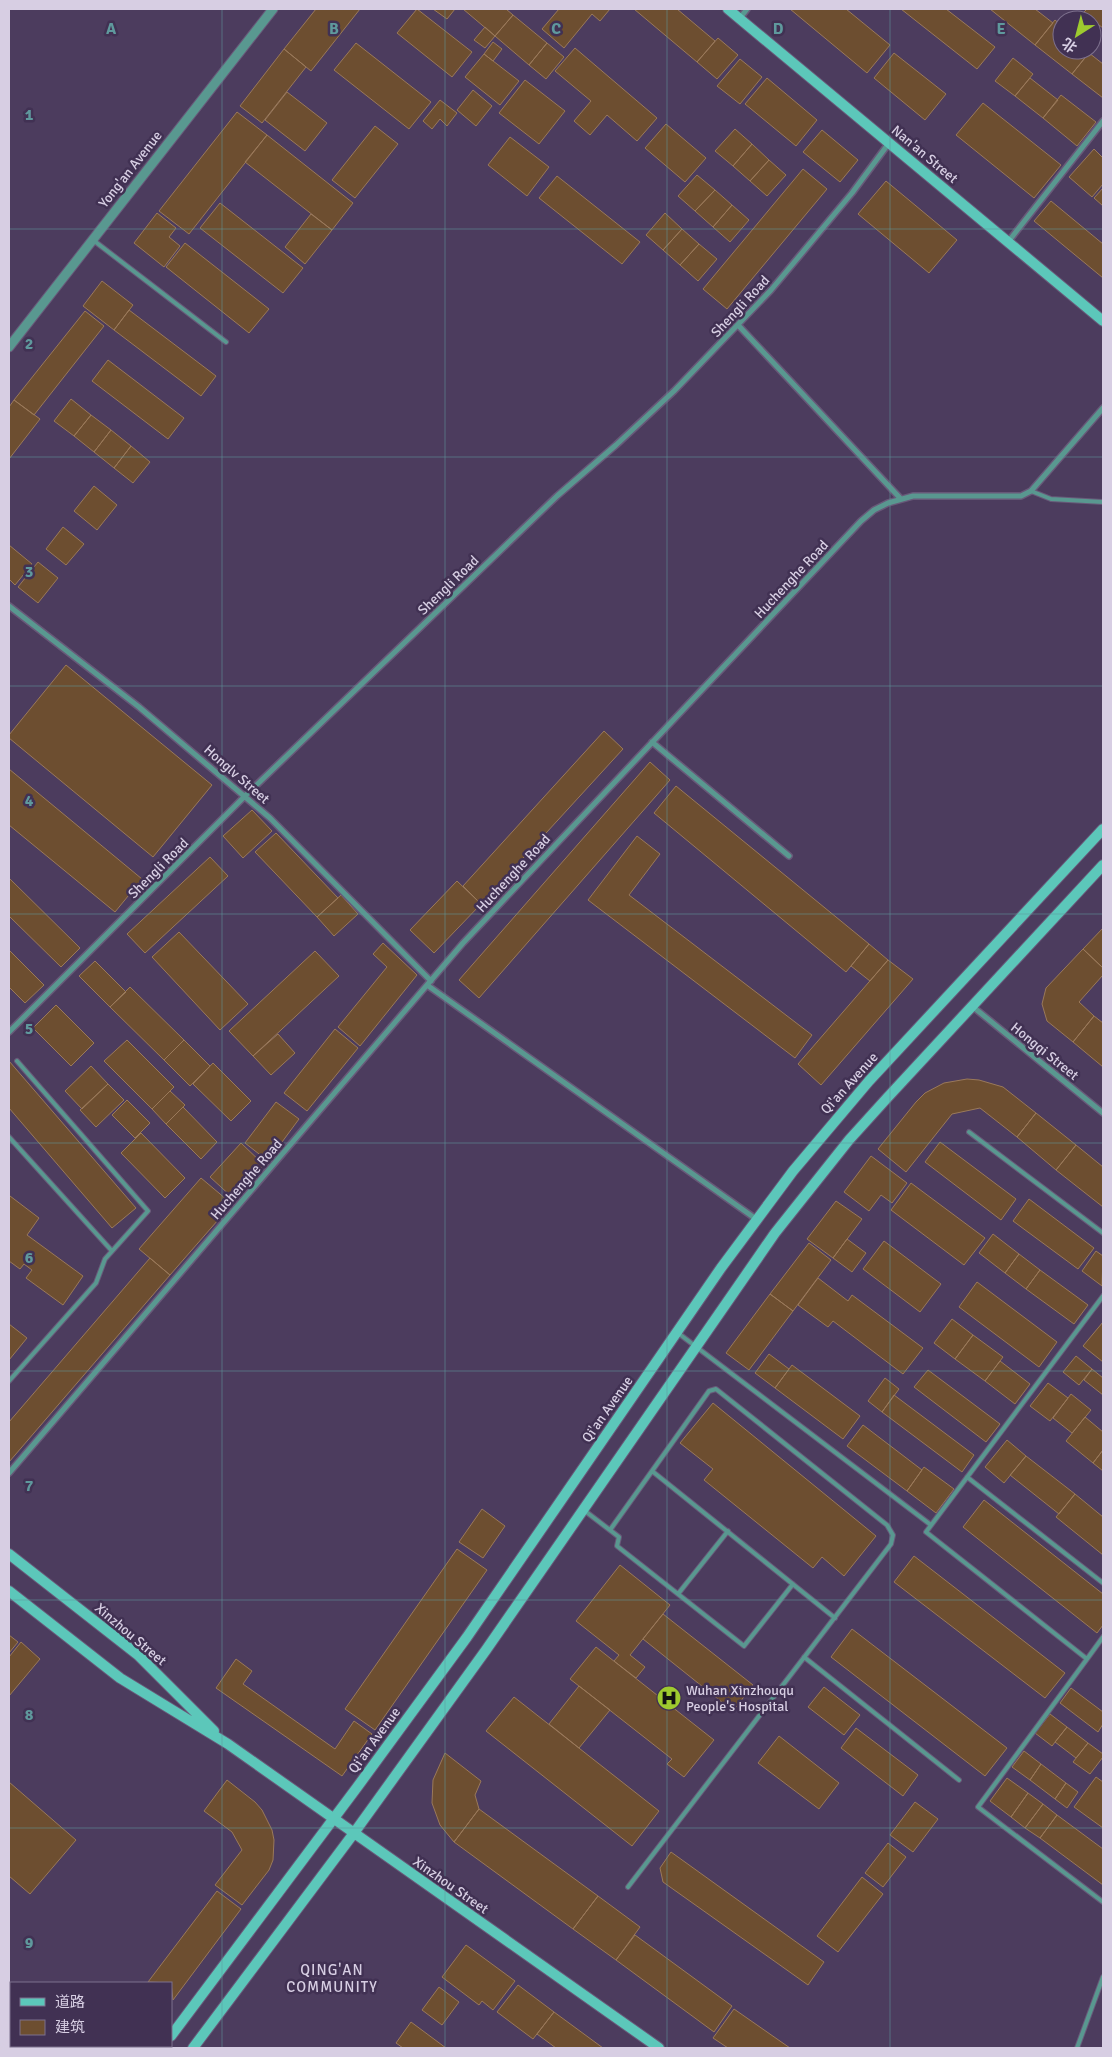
<svg xmlns="http://www.w3.org/2000/svg" width="1112" height="2057" font-family="Signika,'Noto Sans SC',sans-serif">
<rect width="100%" height="100%" fill="#4c3c5e"/>
<path fill="#6d4e30" stroke="#9a795a" d="M316,9H360L311,71L284,49Z
M417,9L472,52L452,77L397,33Z
M433,9H455L447,19Z
M463,9H506L513,15L495,36Z
M559,9H610L600,21L592,14L564,48L542,29Z
M634,9H677L715,41L697,62Z
M790,9H846L890,45L867,73Z
M901,9H946L995,47L977,69Z
M990,9H1035L1053,23L1035,45Z
M1087,9H1103V28L1083,13Z
M513,15L547,43L529,65L495,36Z
M1055,20L1062,26V50H1091L1072,74L1035,45Z
M485,27L495,36L485,48L474,40Z
M718,38L738,55L717,79L697,62Z
M493,42L502,49L493,61L484,54Z
M356,43L431,102L409,129L334,70Z
M547,43L564,57L546,79L529,65Z
M575,48L657,118L637,141L607,115L590,135L574,121L591,101L555,71Z
M284,49L306,67L262,123L240,106Z
M894,53L946,94L925,120L874,78Z
M1089,53L1103,64V98L1072,74Z
M484,54L519,81L500,105L465,77Z
M1013,58L1033,74L1015,96L995,81Z
M740,59L762,77L740,104L717,86Z
M767,78L817,120L796,146L745,104Z
M1030,78L1058,100L1043,118L1015,96Z
M525,80L565,111L539,144L499,113Z
M473,90L492,106L476,126L457,110Z
M287,92L327,123L305,151L265,120Z
M1061,95L1096,122L1077,146L1043,118Z
M440,100L457,113L447,126L440,119L432,129L423,121Z
M983,103L1061,165L1034,198L956,135Z
M237,112L267,135L189,234L159,211Z
M666,124L706,158L685,182L645,148Z
M375,126L398,144L355,198L332,180Z
M735,129L752,144L733,166L715,151Z
M822,130L858,160L840,182L803,152Z
M267,135L353,203L332,230L245,162Z
M510,137L549,167L527,196L488,165Z
M752,144L769,160L750,181L733,166Z
M1094,149L1103,158V184L1092,197L1069,177Z
M769,160L786,175L767,196L750,181Z
M803,169L827,189L727,309L703,289Z
M697,175L715,190L695,211L678,196Z
M557,176L640,242L622,264L539,198Z
M886,181L957,240L929,273L858,214Z
M1103,188V206L1094,198Z
M715,190L732,205L713,227L695,211Z
M1051,201L1103,244V278L1034,221Z
M220,203L303,268L283,293L200,228Z
M732,205L749,220L730,242L713,227Z
M157,213L176,228L169,237L180,246L164,267L134,243Z
M665,213L682,229L663,250L646,235Z
M311,214L332,230L305,264L285,247Z
M682,229L699,244L680,265L663,250Z
M185,243L269,309L249,333L166,267Z
M699,244L717,259L698,281L680,265Z
M102,281L133,305L114,330L83,306Z
M129,310L216,376L201,396L114,330Z
M85,311L104,326L34,415L14,400Z
M108,360L184,418L168,439L92,381Z
M71,399L91,415L74,436L54,421Z
M14,400L40,419L9,459V407Z
M91,415L111,430L94,452L74,436Z
M111,430L131,446L114,468L94,452Z
M131,446L150,462L133,483L114,468Z
M94,486L117,505L97,530L74,511Z
M63,527L84,544L66,565L46,549Z
M9,545L32,564L15,585L9,579Z
M38,562L58,578L38,603L18,587Z
M66,665L212,785L153,857L9,738V735Z
M604,731L623,749L481,904L463,886Z
M650,762L670,780L479,998L459,980Z
M9,769L142,879L115,912L9,825Z
M676,786L869,944L846,972L654,813Z
M252,810L272,831L243,858L223,836Z
M276,833L338,898L317,917L255,852Z
M637,836L660,854L629,895L812,1035L795,1058L588,900Z
M210,857L228,876L145,953L127,934Z
M9,878L80,948L61,967L9,916Z
M457,881L481,904L434,953L410,930Z
M341,895L358,914L334,936L317,917Z
M1103,928V968L1083,949Z
M179,932L248,1004L220,1030L152,957Z
M383,943L417,975L360,1046L338,1027L387,967L373,954Z
M869,944L888,960L870,981L851,966Z
M1083,949L1103,968V975L1079,1002L1094,1016L1073,1042L1047,1021L1042,1004L1046,988Z
M9,950L44,985L25,1003L9,987Z
M315,951L339,976L253,1056L229,1031Z
M888,960L913,979L821,1085L798,1064Z
M95,961L126,992L110,1007L79,976Z
M130,987L184,1040L164,1060L110,1007Z
M56,1005L94,1043L71,1066L33,1028Z
M1094,1016L1103,1023V1067L1073,1042Z
M335,1029L358,1048L307,1111L284,1093Z
M278,1034L295,1053L271,1075L253,1056Z
M127,1040L174,1087L152,1109L104,1061Z
M184,1040L210,1066L190,1086L164,1060Z
M9,1061L136,1208L112,1228L9,1108Z
M213,1063L251,1101L231,1121L193,1084Z
M91,1066L108,1084L82,1109L65,1091Z
M967,1079L979,1080L1003,1087L1036,1113L1017,1137L980,1108L952,1114L906,1172L878,1149L916,1102L925,1093L944,1083Z
M108,1084L124,1100L96,1127L80,1110Z
M170,1091L185,1105L166,1124L152,1109Z
M127,1100L150,1123L135,1138L112,1115Z
M276,1102L299,1119L268,1161L245,1143Z
M183,1107L217,1142L201,1159L166,1124Z
M1036,1113L1076,1145L1056,1170L1017,1137Z
M141,1133L185,1178L165,1198L121,1153Z
M940,1142L1016,1199L1001,1220L925,1162Z
M241,1143L264,1165L233,1198L210,1177Z
M1076,1145L1103,1167V1207L1056,1170Z
M871,1156L907,1183L892,1203L881,1195L869,1211L844,1192Z
M201,1178L232,1204L170,1275L139,1249Z
M911,1183L985,1238L964,1265L891,1210Z
M10,1196L39,1218L27,1235L83,1276L63,1305L26,1278L32,1270L24,1264L20,1269L9,1261V1199Z
M1029,1199L1094,1248L1078,1269L1013,1221Z
M836,1201L862,1219L833,1258L807,1239Z
M993,1234L1019,1254L1005,1273L979,1253Z
M847,1239L866,1253L852,1272L833,1258Z
M884,1241L941,1284L920,1312L863,1269Z
M809,1243L831,1260L793,1311L770,1294Z
M1096,1251L1103,1256L1102,1286L1082,1271Z
M1019,1254L1040,1270L1026,1289L1005,1273Z
M150,1258L170,1275L9,1462V1422Z
M1040,1270L1088,1305L1074,1324L1026,1289Z
M818,1278L848,1301L852,1295L923,1348L903,1374L833,1321L828,1327L798,1305Z
M977,1282L1057,1342L1039,1367L959,1307Z
M770,1294L793,1311L749,1370L726,1353Z
M952,1319L973,1335L955,1359L934,1343Z
M1103,1322V1362L1083,1346Z
M9,1324L27,1338L9,1360Z
M973,1335L1003,1357L985,1381L955,1359Z
M769,1354L789,1369L775,1388L755,1373Z
M1076,1356L1092,1369L1079,1385L1063,1372Z
M1000,1361L1030,1384L1015,1404L985,1381Z
M792,1365L860,1416L843,1439L775,1388Z
M1092,1369L1103,1378V1395L1084,1380Z
M928,1370L1000,1424L986,1442L914,1387Z
M885,1378L899,1389L882,1412L868,1401Z
M1048,1383L1068,1398L1050,1421L1030,1406Z
M1071,1394L1091,1410L1072,1433L1053,1418Z
M894,1395L974,1455L962,1472L882,1412Z
M713,1403L876,1536L844,1576L822,1557L813,1568L704,1480L713,1469L680,1443Z
M1085,1417L1103,1432V1450L1093,1463L1066,1441Z
M863,1425L922,1470L907,1491L847,1446Z
M1007,1440L1026,1456L1004,1483L985,1467Z
M1103,1450V1471L1093,1463Z
M1026,1456L1075,1494L1059,1514L1010,1475Z
M924,1467L954,1489L936,1513L907,1491Z
M1075,1494L1103,1517V1555L1056,1517Z
M984,1500L1103,1594V1625L1097,1633L963,1527Z
M482,1509L505,1526L483,1558L459,1542Z
M457,1549L487,1570L375,1730L345,1709Z
M914,1556L1065,1673L1045,1698L894,1582Z
M620,1565L670,1605L630,1655L645,1667L636,1678L614,1661L619,1655L576,1621Z
M663,1614L753,1685L733,1711L643,1639Z
M852,1629L1007,1748L985,1776L831,1657Z
M9,1635L18,1642L9,1653Z
M21,1642L40,1659L9,1696V1657Z
M596,1647L714,1740L684,1777L667,1764L672,1759L570,1679Z
M236,1659L252,1671L243,1684L335,1749L354,1721L372,1734L342,1776L216,1688Z
M579,1686L610,1710L579,1748L549,1724Z
M824,1687L860,1715L844,1735L808,1707Z
M1071,1688L1103,1712V1724L1098,1732L1060,1703Z
M514,1697L659,1811L632,1846L486,1731Z
M1050,1714L1067,1727L1052,1746L1035,1733Z
M1067,1727L1088,1743L1076,1758L1055,1742Z
M856,1728L918,1775L903,1796L841,1748Z
M779,1736L839,1783L819,1809L758,1763Z
M1088,1743L1103,1754V1757L1090,1774L1073,1762Z
M1024,1751L1041,1764L1030,1780L1012,1767Z
M445,1753L481,1781L475,1795L479,1809L454,1842L440,1825L432,1803L433,1780Z
M1041,1764L1066,1783L1055,1799L1030,1780Z
M1096,1777L1103,1782V1828L1074,1807Z
M1007,1778L1028,1793L1011,1817L990,1801Z
M227,1780L255,1802L262,1810L272,1830L274,1840L273,1860L269,1870L242,1905L215,1885L242,1850L232,1832L204,1811Z
M9,1782L76,1840L30,1894L9,1876Z
M1066,1783L1078,1792L1067,1808L1055,1799Z
M1028,1793L1043,1804L1025,1828L1011,1817Z
M915,1802L938,1819L913,1852L890,1835Z
M1043,1804L1057,1815L1040,1838L1025,1828Z
M479,1809L598,1896L573,1929L454,1842Z
M1057,1815L1103,1849V1885L1040,1838Z
M888,1843L906,1857L883,1887L865,1873Z
M671,1852L824,1962L808,1985L663,1882L660,1868Z
M862,1877L883,1894L838,1952L817,1936Z
M217,1891L241,1909L173,2000L171,1983L148,1982Z
M598,1896L640,1927L616,1960L573,1929Z
M635,1935L732,2006L714,2032L616,1960Z
M466,1945L515,1981L493,2010L482,2001L479,2005L442,1977Z
M518,1985L554,2012L533,2039L497,2012Z
M439,1987L459,2002L442,2025L422,2010Z
M734,2009L790,2048H728L713,2038Z
M554,2012L603,2048H556L537,2034Z
M411,2022L446,2048H403L396,2043Z"/>
<g fill="none" stroke-linecap="round" stroke-linejoin="round">
<defs>
<path id="service" d="M93,240L226,342
M1031,491L1051,499L1103,502
M969,1132L1103,1233
M9,1137L112,1251
M1103,1296L926,1532L1087,1659L978,1807L1103,1902
M678,1333L931,1525
M9,1381L96,1283L105,1259L148,1211L17,1061
M652,1471L835,1618
M967,1477L1103,1583
M585,1511L619,1537L617,1546L744,1646L793,1584
M610,1530L709,1391L716,1389L887,1525L893,1535L891,1544L628,1887
M678,1594L728,1531
M804,1657L959,1780
M1087,1659L1103,1637
M1077,2048L1103,1977"/>
<path id="minor" d="M740,18L747,9
M1008,242L1103,121
M738,325L900,498
M9,606L139,707L270,818L431,981
M652,742L789,856
M427,985L756,1219
M972,1006L1103,1113
M9,1032L245,796L557,496L616,445L674,391L771,290L852,193L889,143
M9,1473L463,943L861,521L874,510L888,503L913,496H1021L1031,491L1103,408"/>
<path id="tertiary" d="M9,347L273,9"/>
<path id="secondary" d="M728,9L1103,321
M9,1554L138,1655L214,1731
M9,1591L120,1678L228,1744L659,2048
M171,2036L358,1786L467,1637L721,1268L793,1171L869,1081L1103,829
M162,2048L164,2046
M193,2048L354,1833L486,1650L775,1233L849,1140L887,1098L1103,865"/>
</defs>
<use href="#service" stroke="#685979" stroke-width="6"/>
<use href="#minor" stroke="#685979" stroke-width="8"/>
<use href="#tertiary" stroke="#685979" stroke-width="11"/>
<use href="#secondary" stroke="#685979" stroke-width="12"/>
<use href="#service" stroke="#599890" stroke-width="4"/>
<use href="#minor" stroke="#599890" stroke-width="5"/>
<use href="#tertiary" stroke="#599890" stroke-width="9"/>
<use href="#secondary" stroke="#5cc7ba" stroke-width="10"/>
</g>
<path fill="none" stroke="#5f999d" stroke-width="1" stroke-opacity="0.55" d="M222,9V2048M445,9V2048M667,9V2048M890,9V2048M9,229H1103M9,457H1103M9,686H1103M9,914H1103M9,1143H1103M9,1371H1103M9,1600H1103M9,1828H1103"/>
<defs>
<symbol id="hospital-disc" viewBox="-11 -11 22 22"><circle r="9.5" fill="#9eca2f" stroke="#413153"/><path d="M-5-5h3v3.5h4V-5h3V5h-3V1.5h-4V5h-3Z" fill="#111"/></symbol>
</defs>
<g fill-rule="evenodd">
<use href="#hospital-disc" x="655" y="1684" width="28" height="28"/>
</g>
<g text-anchor="middle" stroke-width="5" stroke-linejoin="round" paint-order="stroke">
<g font-size="14" fill="#d7cee3" stroke="#413153">
<text transform="translate(925 154) rotate(40)" y="5">Nan'an Street</text>
<text transform="translate(130 169) rotate(-52)" y="5">Yong'an Avenue</text>
<text transform="translate(740 306) rotate(-47)" y="5">Shengli Road</text>
<text transform="translate(791 579) rotate(-47)" y="5">Huchenghe Road</text>
<text transform="translate(448 585) rotate(-44)" y="5">Shengli Road</text>
<text transform="translate(237 774) rotate(41)" y="5">Honglv Street</text>
<text transform="translate(158 868) rotate(-45)" y="5">Shengli Road</text>
<text transform="translate(513 873) rotate(-47)" y="5">Huchenghe Road</text>
<text transform="translate(1045 1051) rotate(39)" y="5">Hongqi Street</text>
<text transform="translate(849 1083) rotate(-48)" y="5">Qi'an Avenue</text>
<text transform="translate(246 1179) rotate(-49)" y="5">Huchenghe Road</text>
<text transform="translate(607 1409) rotate(-55)" y="5">Qi'an Avenue</text>
<text transform="translate(131 1634) rotate(40)" y="5">Xinzhou Street</text>
<text transform="translate(374 1740) rotate(-54)" y="5">Qi'an Avenue</text>
<text transform="translate(451 1885) rotate(35)" y="5">Xinzhou Street</text>
</g>
<g font-size="14" fill="#d7cee3" stroke="#413153" text-anchor="start">
<text x="686" y="1695">Wuhan Xinzhouqu<tspan x="686" dy="16">People's Hospital</tspan></text>
</g>
<g font-size="15" letter-spacing="1" fill="#d7cee3" stroke="#413153">
<text x="332" y="1975">QING'AN<tspan x="332" dy="17">COMMUNITY</tspan></text>
</g>
</g>
<g font-size="16" text-anchor="middle" font-weight="bold" fill="#5f999d" stroke="#413153" stroke-width="5" stroke-linejoin="round" paint-order="stroke">
<text x="111" y="34">A</text>
<text x="334" y="34">B</text>
<text x="556" y="34">C</text>
<text x="778" y="34">D</text>
<text x="1001" y="34">E</text>
<text x="29" y="120">1</text>
<text x="29" y="349">2</text>
<text x="29" y="577">3</text>
<text x="29" y="806">4</text>
<text x="29" y="1034">5</text>
<text x="29" y="1263">6</text>
<text x="29" y="1491">7</text>
<text x="29" y="1720">8</text>
<text x="29" y="1948">9</text>
</g>
<rect width="1112" height="2057" fill="none" stroke="#d7cee3" stroke-width="20"/>
<rect x="10" y="1982" width="162" height="65" fill="#413153" stroke="#7d708d"/>
<rect x="20" y="1998" width="25" height="8" fill="#5cc7ba" stroke="#7d708d"/>
<text x="55" y="2007" font-size="15" fill="#d7cee3">道路</text>
<rect x="20" y="2020" width="25" height="15" fill="#6d4e30" stroke="#7d708d"/>
<text x="55" y="2032" font-size="15" fill="#d7cee3">建筑</text>
<g transform="translate(1077 35) rotate(216)"><circle r="24" fill="#413153" stroke="#7d708d"/>
<path d="M0-4L9 19L0 12L-9 19Z" fill="#9eca2f"/>
<text y="-8" font-size="14" font-weight="bold" text-anchor="middle" fill="#d7cee3">北</text>
</g>
</svg>
